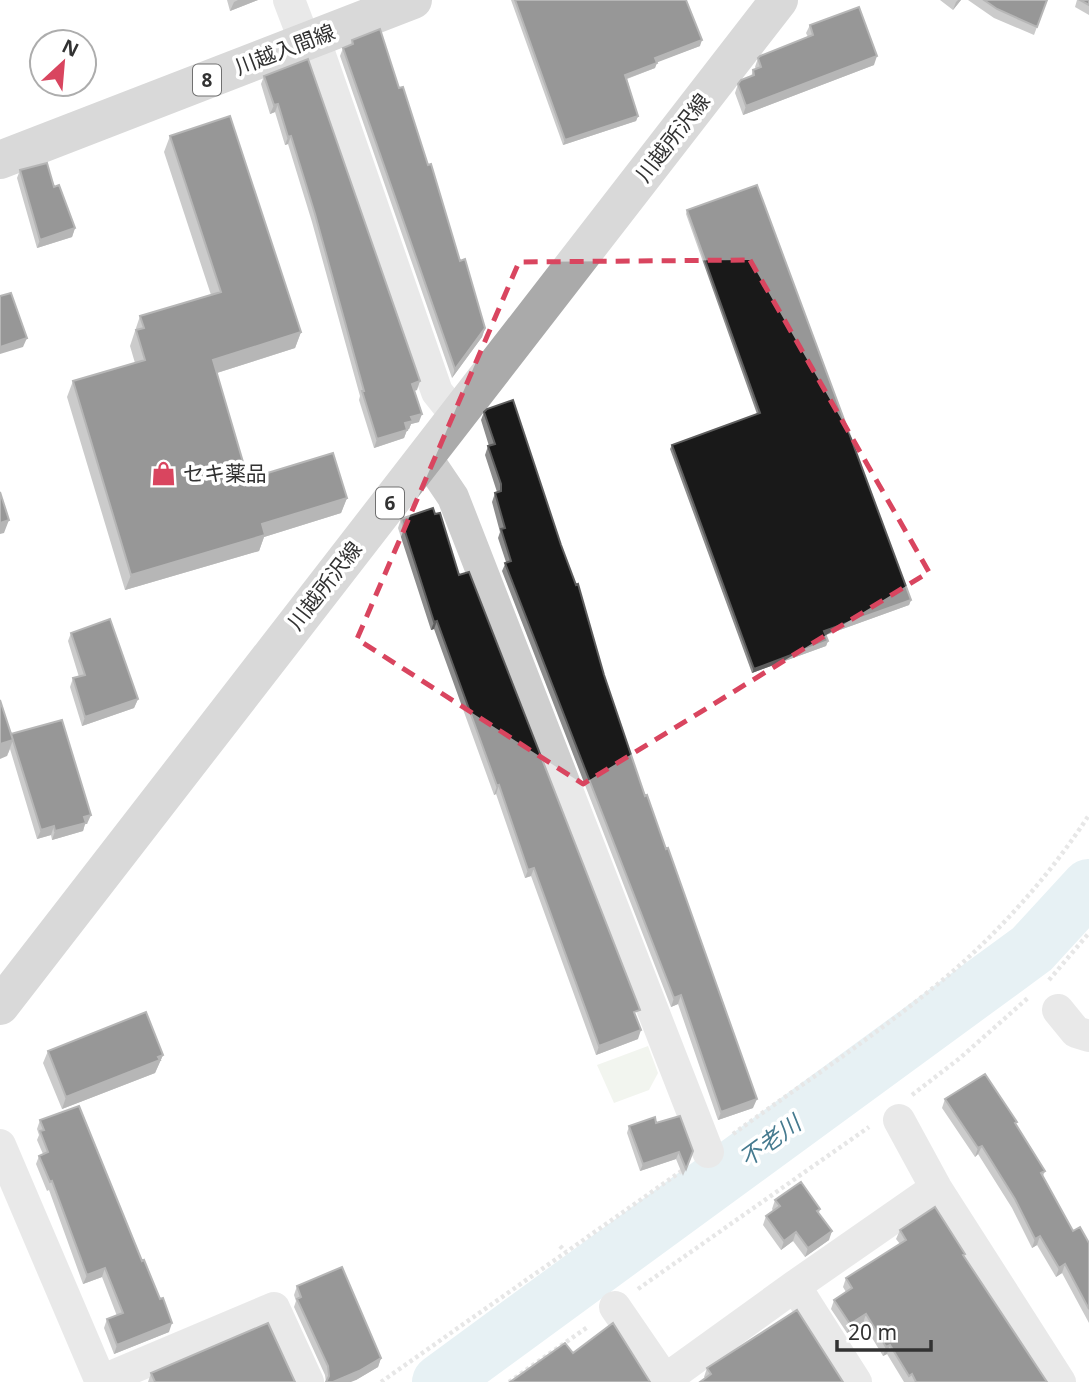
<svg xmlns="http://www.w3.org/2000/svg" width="1089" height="1382" font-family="'Noto Sans','Noto Sans JP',sans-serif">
<rect width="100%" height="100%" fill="#fff"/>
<path fill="#e3e8dc" d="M648,1046L658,1073L649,1090L614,1103L597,1065Z"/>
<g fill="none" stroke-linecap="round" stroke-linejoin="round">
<path stroke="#cae0e7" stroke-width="56" d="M440,1382L1032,949L1089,887"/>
<path stroke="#c9c9c9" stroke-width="4.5" stroke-dasharray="3.5 3.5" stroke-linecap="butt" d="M1049,980L1089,933
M912,1095L960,1058L1029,997
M733,1134C806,1081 883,1031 952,972C1004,927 1052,872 1089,815
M560,1246L566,1252
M638,1289L869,1127
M381,1382L683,1170
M509,1382L589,1326"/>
<path stroke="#cfcfcf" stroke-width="32" d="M289,0L305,42
M314,38L437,392L457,417
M426,457L453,497L708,1152
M1058,1010L1076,1032L1089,1036
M899,1120L936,1188L1060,1382
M0,1145L101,1382
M795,1286L856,1382
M615,1307L665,1380
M101,1381L274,1308L308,1382
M662,1382L795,1286L936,1188"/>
<path stroke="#aaa" stroke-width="38" d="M0,160L413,0
M0,1006L779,0"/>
</g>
<path fill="#8c8c8c" d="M227,0H258L230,11Z
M511,0H686L700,46L656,62L655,68L627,79L638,116L636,121L563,145Z
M940,0H961L953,10Z
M968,0H1047L1034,35L994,18Z
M1077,0H1089V15L1075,7Z
M810,25L874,65L743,115L735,93L738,84L751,77L753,70L756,69L755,67L758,58L808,37L806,33Z
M352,40L399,88L428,165L460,261L485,328L482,337L452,378L340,56L343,48L350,46Z
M264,76L417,390L414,391L419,422L411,424L409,429L407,430L404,438L374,448L359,400L360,396L312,222L288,144L285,145L275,112L270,114L261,84Z
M170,136L301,332L295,348L217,373L248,479L347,498L341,513L264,537L259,551L125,590L67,397L73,381L135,363L130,346L140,316L211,295L164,152Z
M20,170L54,187L75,228L72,237L37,248L17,178Z
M687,210L911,600L909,605L826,635L828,641L826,646L752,673L670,449L672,445L757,414L686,214Z
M484,412L604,675L645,796L753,1108L718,1120L678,1004L671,1007L502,571L506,562L498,538L500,532L492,502L495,493L497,492L485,455L488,446H489L481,420Z
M401,519L459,575L636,1018L638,1039L596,1055L531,876L525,878L496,794L494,795L434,629L431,630L398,528Z
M71,633L138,699L134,708L82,726L70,687L73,678L79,677L68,641Z
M11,734L87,824H85L83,831L52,840L51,835L37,839L10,749L7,756Z
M48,1051L163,1055L155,1073L62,1109L43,1063Z
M945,1099L1017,1122L1016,1125L1045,1171L1043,1176L1073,1231L1089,1243V1323L1062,1273L1056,1277L1037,1245L1032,1248L1012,1208L978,1154L975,1157L942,1108Z
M40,1120L169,1332L114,1354L104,1328L107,1319L117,1316L102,1277L83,1284L49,1190L47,1191L36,1164L39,1156L43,1154L37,1140L39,1135L37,1129Z
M656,1123L693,1151L683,1176L676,1159L640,1171L627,1133L629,1126Z
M775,1200L820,1209L819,1213L829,1240L805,1257L793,1241L781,1250L763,1225L766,1216L773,1211L772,1209Z
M900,1230L965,1254L964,1257L1047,1382H904L887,1354L883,1356L863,1323L847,1333L831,1309L834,1300L846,1292L843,1287L846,1278L900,1244L896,1239Z
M297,1286L381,1358L378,1367L356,1380L326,1382L325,1375L294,1307L296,1301L294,1295Z
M707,1368L843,1382L705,1378L704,1377Z
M151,1373L295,1382H148Z"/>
<path fill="#5e5e5e" d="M238,0H258L230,11L234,2Z
M958,0H961L953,10L956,2Z
M702,40L700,46L653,64L655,58Z
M877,56L874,65L743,115L746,106Z
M657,63L655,68L623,80L625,75Z
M278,104L275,112L270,114L274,105Z
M638,116L636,121L563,145L565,140Z
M291,136L288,144L285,145L288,137Z
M75,228L72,237L37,248L40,240Z
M485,328L482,337L452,378L455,369Z
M301,332L295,348L207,376L213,360Z
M27,338L23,347L0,354V347Z
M420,381L417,390L409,392L412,384Z
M422,414L419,422L411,424L409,429L407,430L404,438L374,448L377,439L405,423L411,417Z
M347,498L341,513L264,537L259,551L125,590L131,575L262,524Z
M9,520L4,533L0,534V523Z
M911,600L909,605L823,636L824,631Z
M437,621L434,629L431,630L434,622Z
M828,641L826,646L752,673L754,669Z
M138,699L134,708L82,726L85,717Z
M13,740L7,756L0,759V744Z
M499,785L496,794L494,795L497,786Z
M91,815L87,824H85L83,831L52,840L55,831L84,817Z
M54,826L51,835L37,839L41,830Z
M534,868L531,876L525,878L528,870Z
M681,995L678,1004L671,1007L674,998Z
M641,1030L638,1039L596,1055L599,1046Z
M163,1055L155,1073L62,1109L66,1097Z
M757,1099L753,1108L718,1120L721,1112Z
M982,1146L978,1154L975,1157L978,1148Z
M679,1152L676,1159L640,1171L643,1164Z
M832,1231L829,1240L805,1257L808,1248Z
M796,1232L793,1241L781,1250L784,1241Z
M1040,1236L1037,1245L1032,1248L1035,1239Z
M1065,1264L1062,1273L1056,1277L1059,1268Z
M105,1268L102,1277L83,1284L87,1275Z
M866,1314L863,1323L847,1333L850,1324Z
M172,1323L169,1332L114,1354L117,1345Z
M890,1345L887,1354L883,1356L886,1347Z
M381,1358L378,1367L356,1380L351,1382H333Z"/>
<path fill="#191919" stroke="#5e5e5e" stroke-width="2" d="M515,0H686L702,40L655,58L657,63L625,75L638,116L565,140Z
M984,0H1047L1037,27L997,9Z
M1080,0H1089V5Z
M859,7L877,56L746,106L738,84L741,80L754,75L753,70L761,67L758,58L760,56L813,35L810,25Z
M380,29L399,88L403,87L428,165L431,164L460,261L465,259L485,328L455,369L343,48L353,44L352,40Z
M308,59L420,381L412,384L422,414L411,417L413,421L405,423L407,430L377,439L362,391H364L315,214L291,136L288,137L278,104L274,105L264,76Z
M230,116L301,332L213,360L248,479L333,453L347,498L262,524L265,535L131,575L73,381L145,360L136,330L144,328L140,316L221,292L170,136Z
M47,163L54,187L59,185L75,228L40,240L20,170Z
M757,185L911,600L824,631L828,641L754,669L672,445L760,413L687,210Z
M11,293L27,338L0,347V296Z
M513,400L561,545L576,585L578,584L604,675L645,796L647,795L666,849L668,848L757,1099L721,1112L681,995L674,998L505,563L511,561L501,529L505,528L495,493L501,491V484L488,446L495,444L484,412L487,409Z
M0,492L9,520L0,523Z
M433,508L435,514L440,513L459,575L469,572L640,1010L634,1012L641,1030L599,1046L534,868L528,870L499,785L497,786L437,621L434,622L401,519Z
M110,619L138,699L85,717L73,678L85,675L71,633Z
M0,700L13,740L0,744Z
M62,720L91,815L84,817L86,823L55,831L54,826L41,830L11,734Z
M146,1012L163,1055L158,1057L160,1060L66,1097L48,1051Z
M985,1074L1017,1122L1015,1123L1045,1171L1041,1173L1073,1231L1080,1227L1089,1243V1309L1065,1264L1059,1268L1040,1236L1035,1239L1015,1199L982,1146L978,1148L945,1099Z
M79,1106L142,1261L144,1260L160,1299L163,1298L172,1323L117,1345L107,1319L123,1313L105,1268L87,1275L52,1181L50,1182L39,1156L48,1152L40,1131L44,1130L40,1120Z
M680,1116L693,1151L686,1169L679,1152L643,1164L629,1126L655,1117L656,1123Z
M801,1182L820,1209L817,1211L832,1231L808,1248L796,1232L784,1241L766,1216L780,1206L775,1200Z
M935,1207L965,1254L963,1255L1047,1382H916L912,1374L909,1376L890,1345L886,1347L866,1314L850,1324L834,1300L852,1288L846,1278L906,1240L900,1230Z
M342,1267L381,1358L359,1371L333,1382H326L329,1376L328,1366L297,1299L301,1297L297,1286Z
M797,1310L843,1382H700L711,1374L707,1368Z
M268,1323L295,1382H155L151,1373Z
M613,1323L650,1382H510L565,1343L573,1353Z"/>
<path d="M0 0H1089V1382H0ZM750,260L929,572L583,784L357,639L519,262Z" fill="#fff" fill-opacity=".55" fill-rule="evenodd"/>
<path fill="none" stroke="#d9455f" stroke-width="5" stroke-dasharray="14 9" stroke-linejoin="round" d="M750,260L929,572L583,784L357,639L519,262Z"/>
<defs>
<symbol id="shop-bare" viewBox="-9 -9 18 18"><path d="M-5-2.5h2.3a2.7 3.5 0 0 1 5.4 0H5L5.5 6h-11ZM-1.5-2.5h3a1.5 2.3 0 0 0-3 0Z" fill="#d9455f" stroke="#fff" stroke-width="2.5" paint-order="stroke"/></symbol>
</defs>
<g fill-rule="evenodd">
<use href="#shop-bare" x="146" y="456" width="35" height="35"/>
</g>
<g text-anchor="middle" stroke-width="7" stroke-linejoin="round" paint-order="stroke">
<g fill="#fff" stroke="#707070" stroke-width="2">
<rect x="193" y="64.5" width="28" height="31" rx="5"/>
<rect x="376" y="487.5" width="28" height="31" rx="5"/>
</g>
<g font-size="19" font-weight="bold" fill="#323232">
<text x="207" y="87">8</text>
<text x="390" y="510">6</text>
</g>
<g font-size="21" fill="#323232" stroke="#fff">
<text transform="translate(285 50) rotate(-21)" y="7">川越入間線</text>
<text transform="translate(673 138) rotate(-52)" y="7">川越所沢線</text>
<text transform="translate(325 586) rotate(-52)" y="7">川越所沢線</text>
</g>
<g font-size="21" fill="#323232" stroke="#fff" text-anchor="start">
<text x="183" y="481">セキ薬品</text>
</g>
<g font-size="23" font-style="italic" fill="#457a8f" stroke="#fff">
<text transform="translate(770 1141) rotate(-36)" y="8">不老川</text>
</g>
</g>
<g transform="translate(63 63) rotate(26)"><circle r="33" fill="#ffffff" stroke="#adadad" stroke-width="2"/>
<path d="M0-5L12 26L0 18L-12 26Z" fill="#d9455f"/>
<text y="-10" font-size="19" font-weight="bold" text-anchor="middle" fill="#323232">N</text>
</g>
<path d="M837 1340v10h94v-10" fill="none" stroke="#323232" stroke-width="3.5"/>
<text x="848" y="1340" font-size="21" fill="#323232" stroke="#ffffff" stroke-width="5" paint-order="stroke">20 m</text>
</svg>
